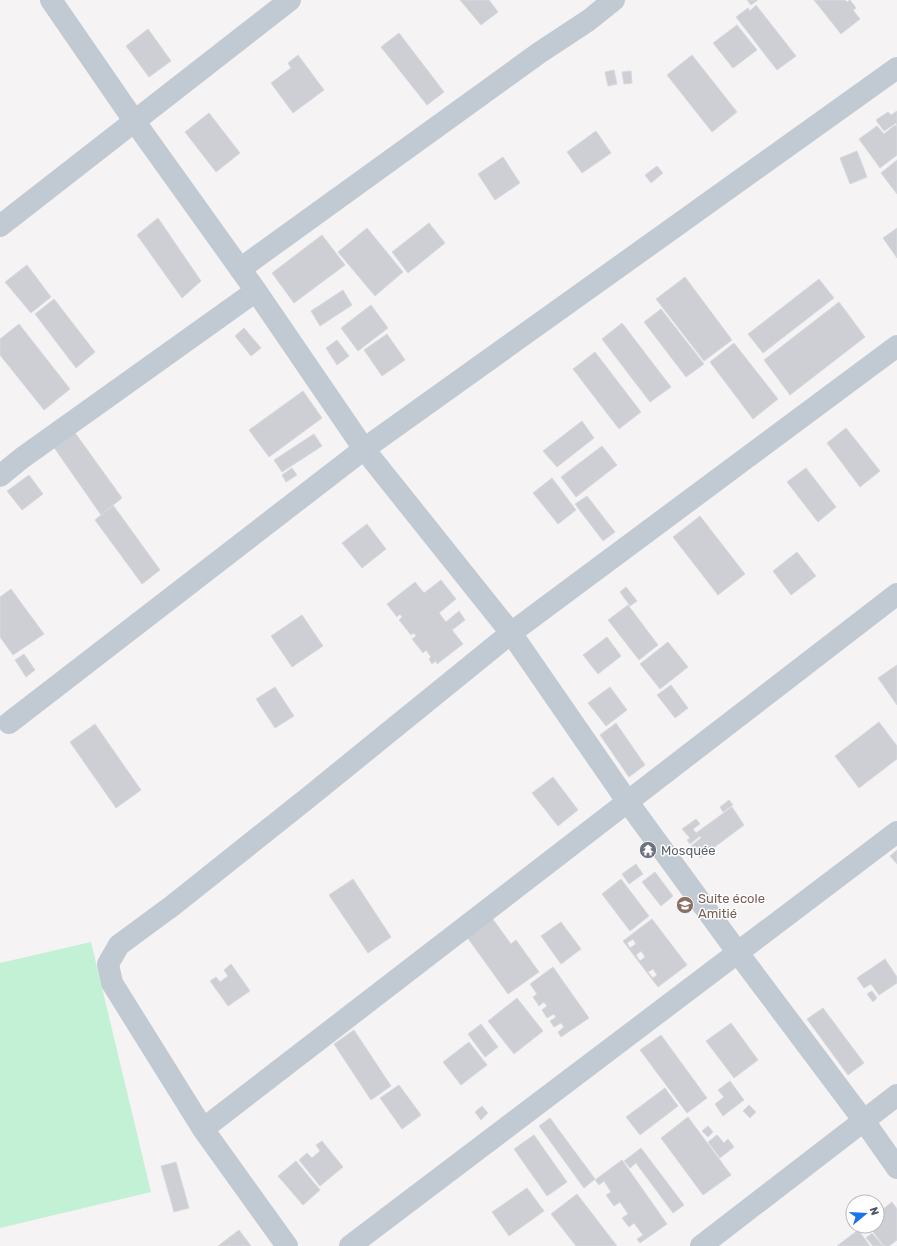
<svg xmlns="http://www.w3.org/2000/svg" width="897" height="1246" font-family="Rubik,sans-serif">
<rect width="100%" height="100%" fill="#f5f3f3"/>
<path fill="#c3f1d5" d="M91,942L151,1192L0,1228V963Z"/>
<path fill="#cdcfd5" stroke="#d7d9de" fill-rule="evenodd" d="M460,0H489L498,12L481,25Z
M747,0H758L751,5Z
M814,0H845L847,2L850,0L856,8L853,10L860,19L841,34Z
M756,5L796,56L777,70L736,17L748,8L750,11Z
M737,25L757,50L733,68L713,43Z
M148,29L171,61L149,77L126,46Z
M399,33L444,92L427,105L381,47Z
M298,55L324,90L293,113L271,83L291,68L288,63Z
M692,55L737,112L712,132L667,75Z
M614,70L617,84L608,86L605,72Z
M631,71L632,83L624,84L622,72Z
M897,111V126L896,123L884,131L876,120L888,112L891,115Z
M209,113L240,153L216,172L185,132Z
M895,125L897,127V155L880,168L859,139L877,126L884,134Z
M596,131L611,153L582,173L567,152Z
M857,151L867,177L850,184L840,158Z
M503,157L520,183L495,200L478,174Z
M897,160V194L881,173Z
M657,166L663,173L651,183L645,175Z
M158,218L201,281L182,298L137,235Z
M429,223L445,243L408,273L392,252Z
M367,228L403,272L375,296L338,252Z
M897,228V258L883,238Z
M322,235L345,265L294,303L272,273Z
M27,265L51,297L31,313L5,282Z
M685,277L732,340L704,361L656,299Z
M819,279L834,298L763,353L748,334Z
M343,290L352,305L320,326L311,311Z
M54,299L95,352L76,368L35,314Z
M839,302L865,337L790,395L764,360Z
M371,305L388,328L358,351L341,328Z
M661,309L704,364L686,377L644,322Z
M622,323L671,387L650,402L602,339Z
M19,324L70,389L44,410L0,355V339Z
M244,328L261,348L251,356L235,336Z
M387,334L405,360L382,376L364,350Z
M337,340L349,356L337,365L326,348Z
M734,343L778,399L753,419L710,362Z
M595,352L641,412L619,429L573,369Z
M303,391L322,418L269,457L249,430Z
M582,421L594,438L557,467L543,451Z
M846,428L880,471L860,487L827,443Z
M73,430L122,498L101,515L53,446Z
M314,434L322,446L282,472L274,460Z
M602,446L617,465L576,497L561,477Z
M292,468L297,475L286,482L282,475Z
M806,468L836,507L818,522L787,482Z
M29,475L43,494L22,510L7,491Z
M552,478L576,510L558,524L533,493Z
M587,496L615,532L603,541L575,504Z
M113,505L160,570L142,584L95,520Z
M700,516L745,574L718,595L673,537Z
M367,524L386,549L362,568L342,543Z
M797,552L816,576L791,595L773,571Z
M441,580L456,599L439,613L446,622L459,611L465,620L452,630L463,644L437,664L436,661L432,664L429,659L431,657L426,650L423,653L412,639L416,636L414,633L411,635L399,620L402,617L400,614L397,617L387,604L415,582L424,593Z
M626,587L637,601L630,606L620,592Z
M11,589L44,634L13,655L0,637V597Z
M628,605L658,645L639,660L608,620Z
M302,615L323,646L292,667L271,636Z
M607,637L621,656L598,674L583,655Z
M668,642L688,667L660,689L640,664Z
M24,654L35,670L26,677L15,660Z
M897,665V705L878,678Z
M671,685L688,708L675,718L657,695Z
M275,687L294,716L275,728L256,699Z
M610,687L627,710L606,726L588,703Z
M879,722L897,746V759L859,788L835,756Z
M616,723L645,765L629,777L600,735Z
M95,724L141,790L116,808L70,742Z
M553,777L578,810L558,826L532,793Z
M729,800L733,805L723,812L720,807Z
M732,807L744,825L700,858L691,846L701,838L700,836L690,844L687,840L690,838L682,829L696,819L700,824L693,829L696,833Z
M897,850V864L890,856Z
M636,864L643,874L629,884L622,874Z
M655,872L673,896L661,906L642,882Z
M353,879L391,937L368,953L329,895Z
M621,879L649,916L630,931L602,894Z
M492,918L511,944L516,940L539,972L508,994L467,937Z
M652,919L687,965L658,987L623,941ZM633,939L636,944L630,948L627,943ZM641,951L645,957L640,961L636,955ZM653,969L657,975L653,978L648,972Z
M561,922L581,949L561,964L541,936Z
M885,959L897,977V983L879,995L871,984L864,988L857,978Z
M231,964L250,991L228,1006L210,981L216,977L220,982L228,976L224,970Z
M553,967L589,1018L561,1037L558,1032L564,1027L561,1023L554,1027L550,1021L556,1017L554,1014L547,1018L542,1010L547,1006L544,1002L539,1006L533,997L537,994L530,984Z
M872,991L877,998L873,1002L867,994Z
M517,998L543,1031L514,1054L488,1021Z
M823,1008L864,1063L848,1075L807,1019Z
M731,1023L758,1060L734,1078L706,1041Z
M481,1024L498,1047L485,1057L468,1034Z
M354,1030L391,1086L371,1100L334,1044Z
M661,1035L707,1098L687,1113L640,1050Z
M469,1042L487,1065L461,1085L443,1062Z
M730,1081L744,1100L723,1116L715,1104L724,1097L718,1090Z
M399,1085L421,1115L402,1129L380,1098Z
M665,1088L678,1106L640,1135L626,1117Z
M749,1105L756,1112L750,1118L743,1111Z
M482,1106L488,1113L481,1120L475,1112Z
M688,1117L731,1175L703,1195L661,1138Z
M550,1118L595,1179L584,1188L539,1126Z
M708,1126L713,1132L708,1137L702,1131Z
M534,1135L567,1182L547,1196L514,1149Z
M717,1135L724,1143L728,1139L734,1147L720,1158L708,1142Z
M322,1141L343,1167L320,1186L299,1160L307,1153L312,1158L320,1151L316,1145Z
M641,1148L684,1205L673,1213L636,1163L630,1168L624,1161Z
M622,1160L667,1224L640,1243L637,1239L643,1235L634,1223L629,1227L622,1218L628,1214L620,1202L614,1206L606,1195L611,1192L604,1181L599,1185L595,1180Z
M296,1161L320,1190L303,1205L278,1176Z
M176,1162L189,1208L174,1212L161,1166Z
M527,1188L544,1211L509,1236L492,1212Z
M577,1194L617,1246H576L551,1214Z
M892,1202L897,1209V1240L889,1246H884L871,1229L865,1233L860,1227L861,1226H877V1214Z
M239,1230L251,1246H218Z
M858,1230L870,1246H837Z
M872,1233L883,1246H873L866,1238Z"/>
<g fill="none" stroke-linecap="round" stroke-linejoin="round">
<path stroke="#c1cad2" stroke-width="22" d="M51,0L135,122L256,291L364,449L511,633L627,801L738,953L864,1121L897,1168
M0,226L290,0
M240,269L539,53L589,20L614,0
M0,476L22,458L256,291
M9,723L364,449L897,68
M203,1129L897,594
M287,1246L203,1129L112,983L108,964L119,945L172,906L309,797L511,633L897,346
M350,1246L897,832
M701,1246L897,1095"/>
</g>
<defs>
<symbol id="temple-disc" viewBox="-11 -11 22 22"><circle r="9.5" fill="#6b7280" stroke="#fff"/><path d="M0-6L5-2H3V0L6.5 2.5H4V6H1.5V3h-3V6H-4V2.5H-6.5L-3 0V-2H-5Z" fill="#fff"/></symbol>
<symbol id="school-disc" viewBox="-11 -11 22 22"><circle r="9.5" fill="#8d6e63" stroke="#fff"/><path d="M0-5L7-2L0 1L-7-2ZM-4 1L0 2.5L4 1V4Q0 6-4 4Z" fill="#fff"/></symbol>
</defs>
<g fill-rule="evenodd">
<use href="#temple-disc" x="638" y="840" width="20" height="20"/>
<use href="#school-disc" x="675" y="895" width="20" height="20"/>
</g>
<g text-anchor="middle" stroke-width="3" stroke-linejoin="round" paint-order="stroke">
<g font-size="13" fill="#5b616d" stroke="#fff" text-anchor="start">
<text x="661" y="855">Mosquée</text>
</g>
<g font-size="13" fill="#785e54" stroke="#fff" text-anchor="start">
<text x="698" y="903">Suite école<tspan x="698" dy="15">Amitié</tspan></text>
</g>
</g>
<g transform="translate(865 1214) rotate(72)"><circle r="19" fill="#ffffff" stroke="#b7bbc0"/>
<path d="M0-3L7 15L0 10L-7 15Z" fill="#1a73e8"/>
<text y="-6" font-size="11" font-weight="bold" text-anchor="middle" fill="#4a5661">N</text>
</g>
</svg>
